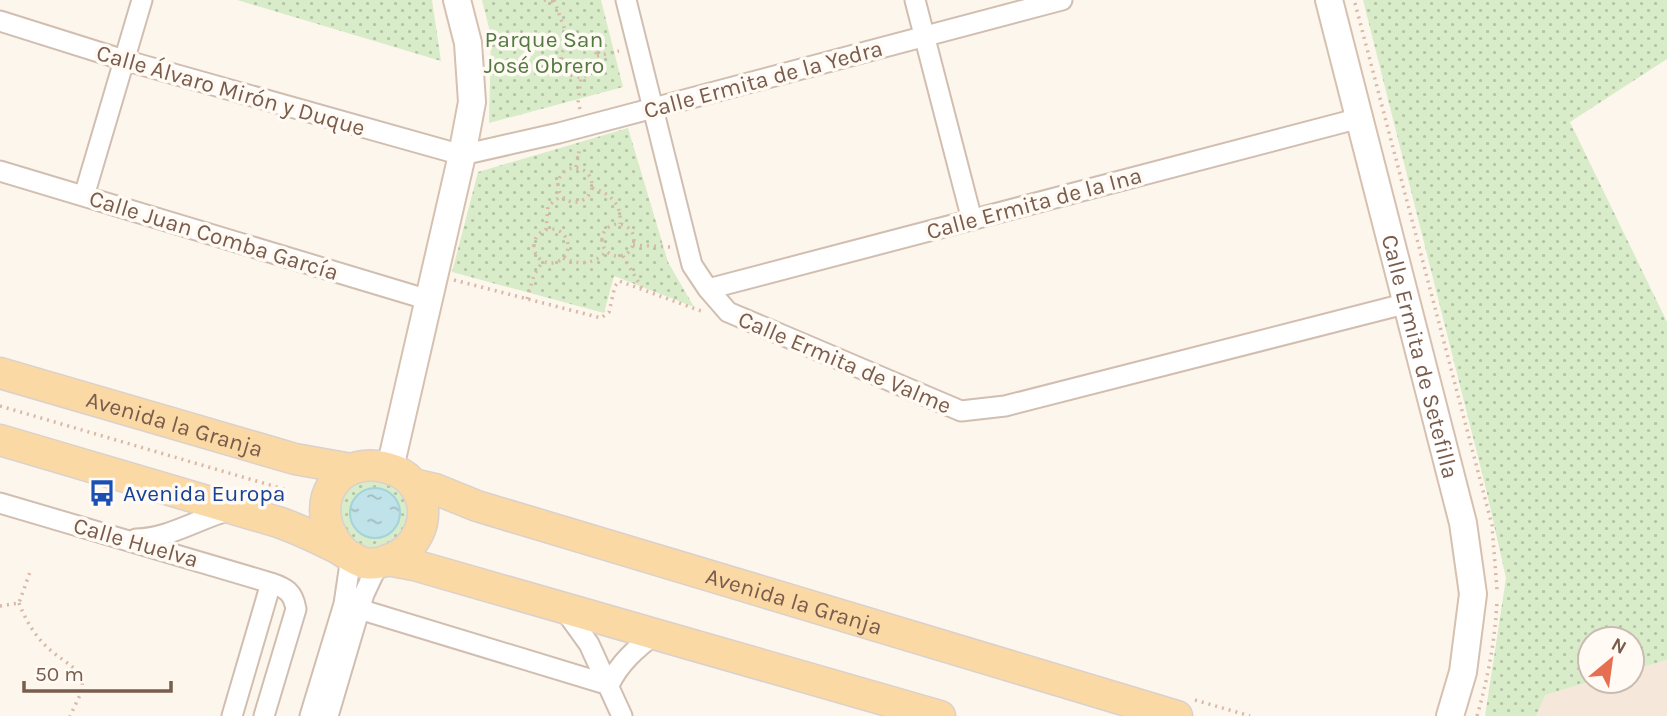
<svg xmlns="http://www.w3.org/2000/svg" width="1667" height="716" font-family="Karla,sans-serif">
<defs>
<pattern id="grass-dots" width="8" height="8" patternUnits="userSpaceOnUse" patternTransform="scale(1.75)"><rect width="8" height="8" fill="#d8ecc9"/><path d="M2 2h.1M6 6h.1" fill="none" stroke="#b4c2a5" stroke-width="1.8" stroke-linecap="round"/></pattern>
<pattern id="water-ripples" width="26" height="14" patternUnits="userSpaceOnUse" patternTransform="scale(1.75)"><rect width="26" height="14" fill="#bfe3e8"/><path d="M2 4q2-2 4 0t4 0M15 11q2-2 4 0t4 0" fill="none" stroke="#a0bbbe"/></pattern>
</defs>
<rect width="100%" height="100%" fill="#fdf6ec"/>
<path fill="#f5e8da" d="M1667,660V716H1536L1544,695L1592,681H1632V670Z"/>
<path fill="url(#grass-dots)" d="M237,0H432L441,61Z
M482,0H601L623,87L489,123L491,36Z
M1363,0H1667V59L1570,122L1667,322V660L1632,670V639H1590V681H1592L1545,695L1536,716H1485L1506,578L1486,489Z
M628,128L668,262L694,307L614,276L604,313L452,272L478,172Z
M360,479L394,482C398,487 405,494 408,500C420,530 382,561 355,543C348,538 343,528 339,521C341,499 340,492 360,479Z"/>
<path fill="url(#water-ripples)" stroke="#a5d3da" stroke-width="2" d="M350 513a25 25 0 1 1 50 0a25 25 0 1 1-50 0Z"/>
<g fill="none" stroke-linecap="round" stroke-linejoin="round">
<defs>
<path id="street" d="M626,0L692,265L708,289L728,312L961,411L1005,406L1408,303
M915,0L972,220
M0,21L124,60L462,155L559,133L1062,0
M0,171L429,300
M84,196L142,0
M708,289L1360,118
M0,503L271,583L232,716
M136,539C170,538 198,519 230,510
M563,608L589,644L622,716
M359,609L609,685
M609,685C620,662 636,649 656,633
M264,716L296,609C293,592 286,588 271,583
M310,716L344,604L351,557
M328,716L364,594L379,562"/>
<g id="secondary">
<path id="s1" d="M1329,0L1463,523L1473,594L1463,672L1450,716"/>
<path d="M390,468L462,155L472,102L468,43L457,0"/>
</g>
<g id="primary">
<path id="s2" d="M0,373L295,459L351,469"/>
<path d="M0,440L278,522C299,529 317,538 337,548C346,553 354,560 365,563C380,566 399,557 409,547C419,536 424,522 423,508C421,492 411,477 396,471C339,447 301,506 343,551"/>
<path id="s3" d="M413,484L435,489L477,506L1177,716"/>
<path d="M387,560L414,565L940,716"/>
</g>
</defs>
<use href="#street" stroke="#d1beb0" stroke-width="23"/>
<use href="#secondary" stroke="#d6c0b0" stroke-width="30"/>
<use href="#primary" stroke="#dad1cd" stroke-width="33"/>
<path stroke="#d9b8a5" stroke-width="3.5" stroke-dasharray="2 5" stroke-linecap="butt" d="M544,0L554,2
M554,0L570,44
M1355,3L1492,525L1497,590
M561 59a18 18 0 1 1 36 0a18 18 0 1 1-36 0Z
M597,56L619,51
M580,109L578,103L581,77
M576,167L580,147
M558 185a17 17 0 1 1 34 0a17 17 0 1 1-34 0Z
M592,188C610,193 622,204 620,224
M602 240a16 16 0 1 1 32 0a16 16 0 1 1-32 0Z
M534 246a17 17 0 1 1 34 0a17 17 0 1 1-34 0Z
M546,230L548,206L562,195
M633,245L670,247
M623,256L643,290
M563,258C579,265 593,265 606,252
M454,280L601,318L609,312L615,286L619,281L701,311
M527,299L534,275L543,261
M0,406L287,490
M19,603C26,622 38,641 54,653C65,662 74,666 83,678L81,693L70,716
M0,606L19,603L30,572
M1195,700L1250,716
M1477,716C1488,678 1495,641 1497,601"/>
<use href="#street" stroke="#fff" stroke-width="19"/>
<use href="#secondary" stroke="#fff" stroke-width="26"/>
<use href="#primary" stroke="#fbd9a5" stroke-width="30"/>
</g>
<defs>
<symbol id="bus-bare" viewBox="-9 -9 18 18"><path d="M-5-6H5V4H4V6H2V4H-2V6H-4V4H-5ZM-3.5-4V0h7V-4ZM-3.5 1.2v1.5H-2V1.2ZM2 1.2v1.5H3.5V1.2Z" fill="#1a4fb4" stroke="#fffaf3" stroke-width="2.5" paint-order="stroke"/></symbol>
</defs>
<g fill-rule="evenodd">
<use href="#bus-bare" x="83" y="474" width="38" height="38"/>
</g>
<g text-anchor="middle" stroke-width="7" stroke-linejoin="round" paint-order="stroke">
<g font-size="23" fill="#537a41" stroke="#fffaf3">
<text x="544" y="47">Parque San<tspan x="544" dy="26">José Obrero</tspan></text>
</g>
<g font-size="23" fill="#7a5c4d" stroke="#fffaf3">
<text transform="translate(763 79) rotate(-15)" y="8">Calle Ermita de la Yedra</text>
<text transform="translate(231 90) rotate(16)" y="8">Calle Álvaro Mirón y Duque</text>
<text transform="translate(1034 203) rotate(-15)" y="8">Calle Ermita de la Ina</text>
<text transform="translate(214 235) rotate(17)" y="8">Calle Juan Comba García</text>
<text dy="8" stroke="none"><textPath href="#s1" startOffset="368">Calle Ermita de Setefilla</textPath></text>
<text transform="translate(845 362) rotate(23)" y="8">Calle Ermita de Valme</text>
<text dy="8" stroke="none"><textPath href="#s2" startOffset="182">Avenida la Granja</textPath></text>
<text transform="translate(136 542) rotate(16)" y="8">Calle Huelva</text>
<text dy="8" stroke="none"><textPath href="#s3" startOffset="399">Avenida la Granja</textPath></text>
</g>
<g font-size="23" fill="#164399" stroke="#fffaf3" text-anchor="start">
<text x="123" y="501">Avenida Europa</text>
</g>
</g>
<g transform="translate(1611 660) rotate(29)"><circle r="33" fill="#fffaf3" stroke="#cabbb1" stroke-width="2"/>
<path d="M0-5L12 26L0 18L-12 26Z" fill="#e76f51"/>
<text y="-10" font-size="19" font-weight="bold" text-anchor="middle" fill="#7a5c4d">N</text>
</g>
<path d="M24 681v10h147v-10" fill="none" stroke="#7a5c4d" stroke-width="3.5"/>
<text x="35" y="681" font-size="21" fill="#7a5c4d" stroke="#fffaf3" stroke-width="5" paint-order="stroke">50 m</text>
</svg>
